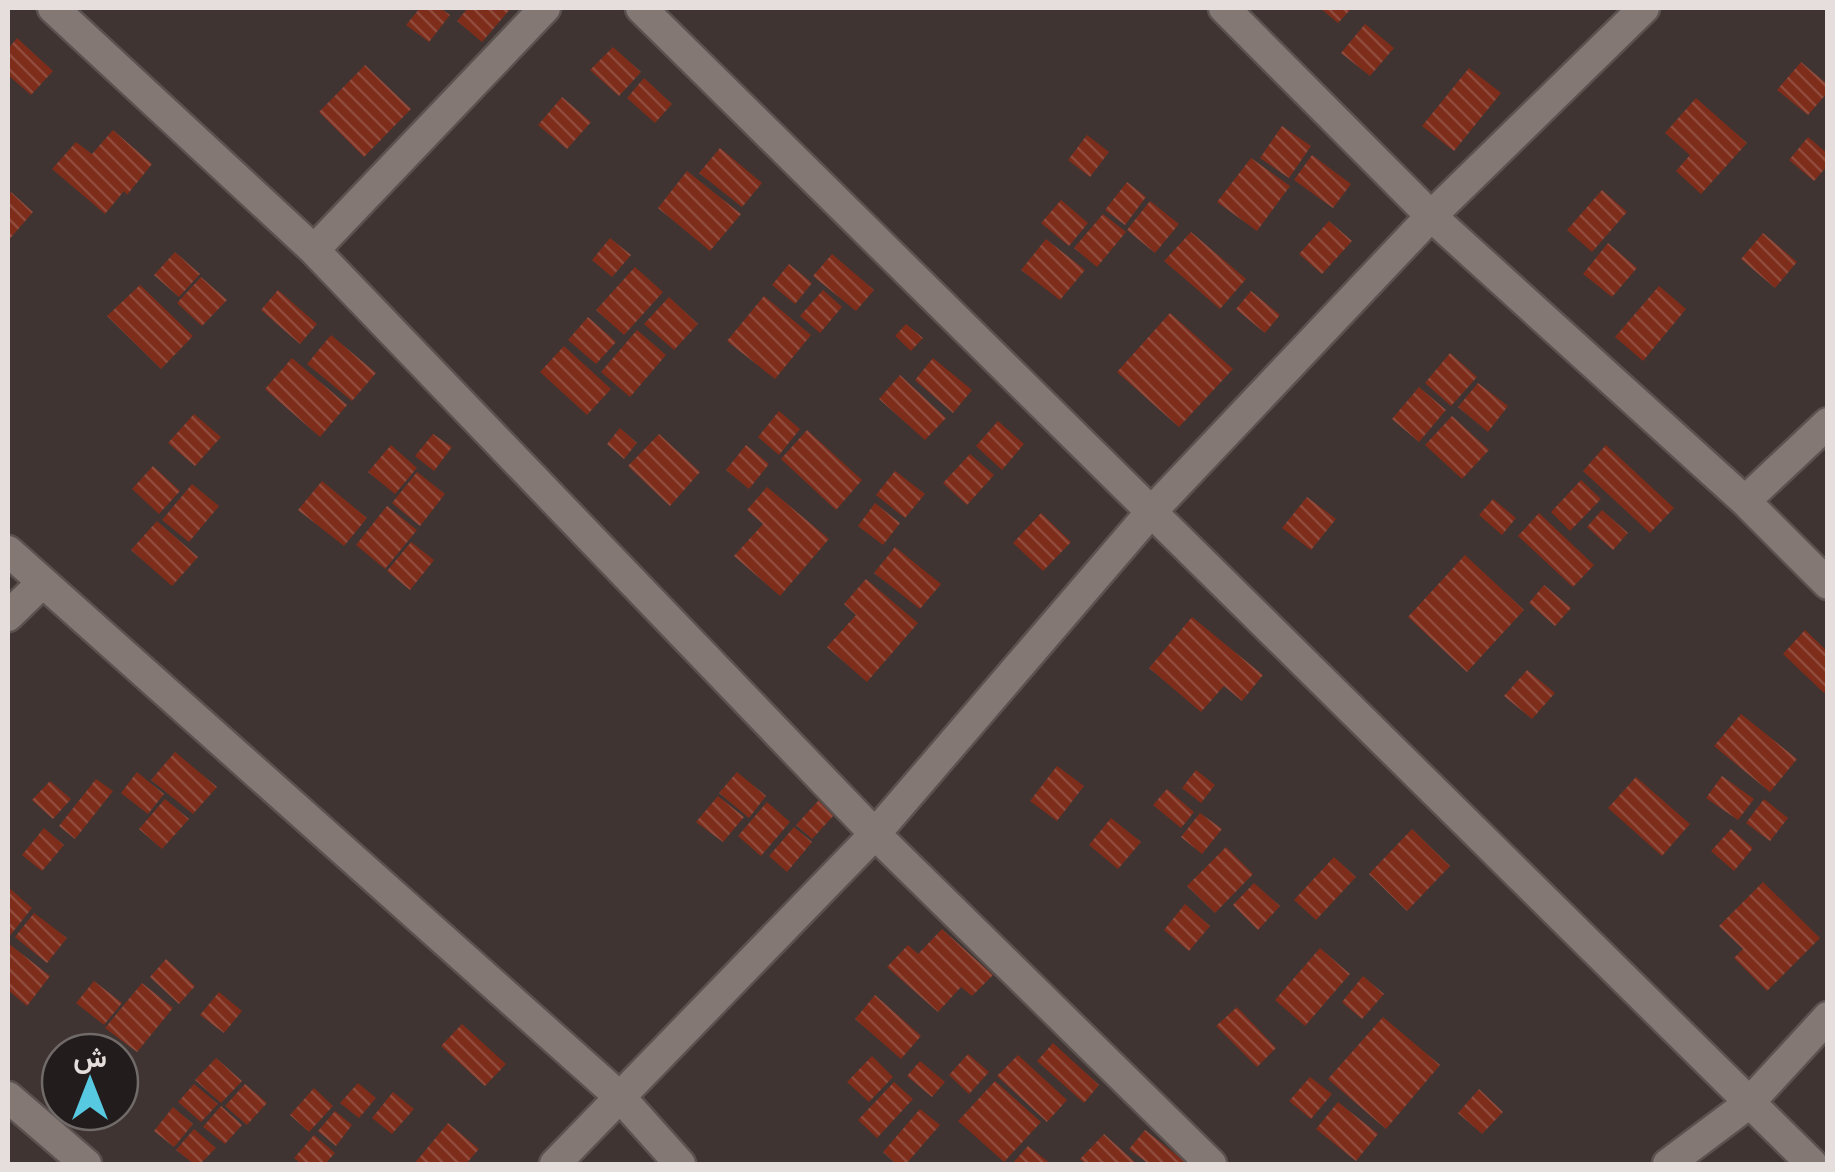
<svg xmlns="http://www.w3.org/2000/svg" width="1835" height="1172" font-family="'DM Sans',Vazirmatn,sans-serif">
<defs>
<pattern id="building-back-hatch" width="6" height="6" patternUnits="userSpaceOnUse" patternTransform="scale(2.5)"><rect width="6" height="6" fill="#7e2d1b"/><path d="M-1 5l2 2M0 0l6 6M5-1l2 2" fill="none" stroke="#904b3c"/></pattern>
</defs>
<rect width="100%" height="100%" fill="#3f3432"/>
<path fill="url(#building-back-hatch)" d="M420,8H440L450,15L429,42L406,25Z
M468,8H511L482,42L457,21Z
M1320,8H1352L1338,23Z
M1365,24L1394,48L1370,76L1341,53Z
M17,38L53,71L31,95L8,75V49Z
M613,47L641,72L619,96L590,70Z
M1801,62L1828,85V92L1808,115L1777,90Z
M365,65L411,109L364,157L319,112Z
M1469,68L1501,93L1454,151L1422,126Z
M644,78L672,104L655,123L627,98Z
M562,97L591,122L567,149L538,125Z
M1696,98L1747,143L1701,194L1676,171L1690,155L1665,133Z
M1282,126L1311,146L1289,178L1260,158Z
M113,130L152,164L127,195L124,191L105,214L52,169L76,142L92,154Z
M1087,135L1109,152L1090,177L1068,160Z
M1808,137L1828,154V165L1814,181L1789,160Z
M720,148L762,183L742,207L699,173Z
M1312,155L1351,184L1333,208L1294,180Z
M1251,158L1290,186L1257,231L1217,202Z
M687,171L741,214L710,251L658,208Z
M1127,182L1146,197L1125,225L1105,210Z
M1602,190L1627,212L1592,252L1567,230Z
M11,192L33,212L8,241V197Z
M1061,200L1088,223L1069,246L1041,223Z
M1150,201L1179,224L1155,253L1127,230Z
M1103,214L1126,232L1097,267L1074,248Z
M1329,221L1352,241L1322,274L1299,254Z
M1191,232L1246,279L1220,309L1164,261Z
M1763,233L1797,262L1775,288L1741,259Z
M610,238L631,255L612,277L592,260Z
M1046,239L1085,270L1060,300L1021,270Z
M1608,243L1637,268L1612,297L1583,274Z
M175,252L200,274L179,297L154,275Z
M832,254L874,290L856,311L813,276Z
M789,264L812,283L795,304L772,285Z
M635,267L663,292L624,335L596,310Z
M201,277L227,300L202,326L177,303Z
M140,285L193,336L161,369L107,316Z
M1659,286L1686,309L1643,361L1615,337Z
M278,290L317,324L300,344L261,310Z
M823,290L842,307L820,333L800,316Z
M1251,291L1280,315L1265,333L1236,309Z
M764,296L811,335L775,379L727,341Z
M669,297L698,324L674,350L644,324Z
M1170,313L1233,369L1179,427L1117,372Z
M588,317L616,342L596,364L568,340Z
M906,324L923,338L911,351L895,336Z
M637,330L666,355L630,397L601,372Z
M331,335L376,373L352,401L307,364Z
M564,346L611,389L587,415L540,372Z
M1450,353L1477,377L1451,406L1425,383Z
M292,358L347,405L320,437L265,389Z
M933,358L972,390L953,413L915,380Z
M900,375L946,418L925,440L879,399Z
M1478,383L1508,406L1488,432L1458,407Z
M1419,387L1446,410L1419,442L1392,419Z
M779,411L800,429L779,455L758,437Z
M194,414L221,437L195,466L168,443Z
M1452,416L1489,450L1462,479L1425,445Z
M998,421L1024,444L1002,470L976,446Z
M620,428L637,443L624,459L607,444Z
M807,430L862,480L836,510L781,459Z
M433,434L452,447L434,471L415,456Z
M659,434L700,472L670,506L628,466Z
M391,445L417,468L395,494L368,472Z
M746,445L769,464L749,489L726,470Z
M1606,445L1674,508L1650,533L1583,471Z
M970,454L994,475L967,505L943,483Z
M153,466L180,491L159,514L132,489Z
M895,471L925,494L905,518L876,495Z
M417,472L445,494L420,526L392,503Z
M1581,480L1601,499L1570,531L1551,512Z
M322,481L367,518L344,546L298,510Z
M192,484L219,506L189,542L162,520Z
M767,487L829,539L780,596L734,556L763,524L747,510Z
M1307,497L1336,519L1311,550L1282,528Z
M1493,499L1516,518L1502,535L1479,515Z
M875,503L900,523L883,545L858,526Z
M387,506L417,530L385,569L356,545Z
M1602,510L1628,533L1613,550L1587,527Z
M1041,513L1071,542L1043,571L1013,543Z
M1539,513L1594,565L1573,587L1518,536Z
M157,521L198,557L172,586L131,550Z
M411,542L434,560L410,590L387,571Z
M895,547L941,584L920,609L874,573Z
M1465,555L1524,610L1467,672L1408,617Z
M866,579L918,623L867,682L827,647L856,615L844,604Z
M1544,585L1571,608L1555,626L1529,603Z
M1192,617L1263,675L1242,701L1224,686L1201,712L1149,668Z
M1805,630L1828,652V689L1824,693L1783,654Z
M1527,670L1555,693L1532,719L1504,696Z
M1741,714L1797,759L1770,792L1714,746Z
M175,752L217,787L193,814L151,780Z
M1057,766L1084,786L1057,821L1030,801Z
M1196,770L1215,785L1201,803L1182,788Z
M137,772L164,794L148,814L121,793Z
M737,772L766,796L749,818L719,793Z
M1722,776L1754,799L1738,820L1706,798Z
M1636,777L1690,824L1662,856L1608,808Z
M96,779L113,791L75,839L59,826Z
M50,781L71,799L53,819L32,800Z
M1167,789L1194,812L1181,828L1153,805Z
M718,796L744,817L723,842L696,822Z
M165,799L189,819L162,849L139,829Z
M1764,799L1788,818L1770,841L1746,823Z
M819,800L835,814L812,839L796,825Z
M767,802L790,822L761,856L738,836Z
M1200,813L1222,829L1202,854L1181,837Z
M1111,818L1141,842L1118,869L1089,845Z
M794,827L812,842L787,872L769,856Z
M44,828L64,845L42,871L22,855Z
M1412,829L1450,866L1407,911L1369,874Z
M1731,829L1753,848L1734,871L1711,851Z
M1226,847L1253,874L1215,913L1187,886Z
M1334,857L1356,877L1316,920L1294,900Z
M1763,882L1820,938L1767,991L1734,958L1743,949L1719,926Z
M1254,883L1280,906L1258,930L1233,905Z
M8,887L32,908L8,938Z
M1185,904L1210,926L1189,951L1164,930Z
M34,913L67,938L47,963L15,937Z
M942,929L993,975L972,996L961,987L938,1012L887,967L908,945L918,954Z
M8,943L50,976L27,1006L8,990Z
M1320,948L1350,974L1305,1026L1275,1000Z
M166,959L195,986L179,1004L150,977Z
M1363,976L1384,994L1362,1019L1342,1002Z
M94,981L122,1003L104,1025L76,1003Z
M142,983L173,1008L137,1052L105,1028Z
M219,992L242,1011L224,1033L200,1015Z
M875,995L921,1036L901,1059L855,1019Z
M1237,1007L1276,1048L1257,1067L1216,1026Z
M1383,1017L1440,1065L1386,1129L1328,1079Z
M462,1024L506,1064L485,1086L441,1046Z
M98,1034L129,1059L120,1071V1052H85Z
M1053,1043L1099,1085L1084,1103L1037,1061Z
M968,1054L989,1072L969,1094L949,1075Z
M1018,1055L1067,1100L1047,1122L997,1076Z
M872,1056L893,1077L869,1102L847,1082Z
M216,1058L242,1081L221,1103L195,1080Z
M920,1061L945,1082L932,1097L907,1076Z
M1310,1077L1332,1094L1311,1119L1289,1101Z
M995,1081L1041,1122L1004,1162L958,1121Z
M894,1082L913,1099L877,1138L858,1120Z
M358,1083L376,1098L359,1118L340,1103Z
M194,1084L218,1104L201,1122L178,1102Z
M245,1084L267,1103L247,1125L225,1106Z
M314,1088L333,1106L309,1132L290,1115Z
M1479,1089L1503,1112L1482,1134L1458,1113Z
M393,1092L414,1109L392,1134L372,1118Z
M1338,1102L1378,1134L1356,1161L1316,1129Z
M221,1106L242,1125L225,1144L203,1127Z
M173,1107L193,1124L174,1147L154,1131Z
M920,1109L940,1125L906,1164H896L883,1152Z
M335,1111L352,1125L336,1146L318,1131Z
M448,1123L479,1149L466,1164H414Z
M194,1129L216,1148L200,1164H194L176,1150Z
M1145,1130L1188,1164H1149L1129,1149Z
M1104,1134L1137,1164H1086L1080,1159Z
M314,1135L335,1153L325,1164H301L294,1158Z
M1028,1146L1051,1164H1012Z"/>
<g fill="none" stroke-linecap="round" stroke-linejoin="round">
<defs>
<path id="minor" d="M53,8L314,250L875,834L1211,1164
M641,8L1812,1164
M1224,8L1431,216L1745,501L1828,584
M314,250L545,8
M1745,501L1828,423
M8,551L621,1098L680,1164
M8,616L42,583
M8,1097L86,1164
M555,1164L875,834L1151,512L1431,216L1644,8
M1668,1164L1748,1104L1828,1017"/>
</defs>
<use href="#minor" stroke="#5b5250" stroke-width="35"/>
<use href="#minor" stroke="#847875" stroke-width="30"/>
</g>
<rect width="1835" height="1172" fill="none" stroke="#e5dedc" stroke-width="20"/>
<g transform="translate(90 1082)"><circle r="48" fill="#221d1c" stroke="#706a69" stroke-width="2.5"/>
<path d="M0-8L18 38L0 25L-18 38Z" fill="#57c9e1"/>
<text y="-15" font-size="28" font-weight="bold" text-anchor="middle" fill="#e5dedc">ش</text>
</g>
</svg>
